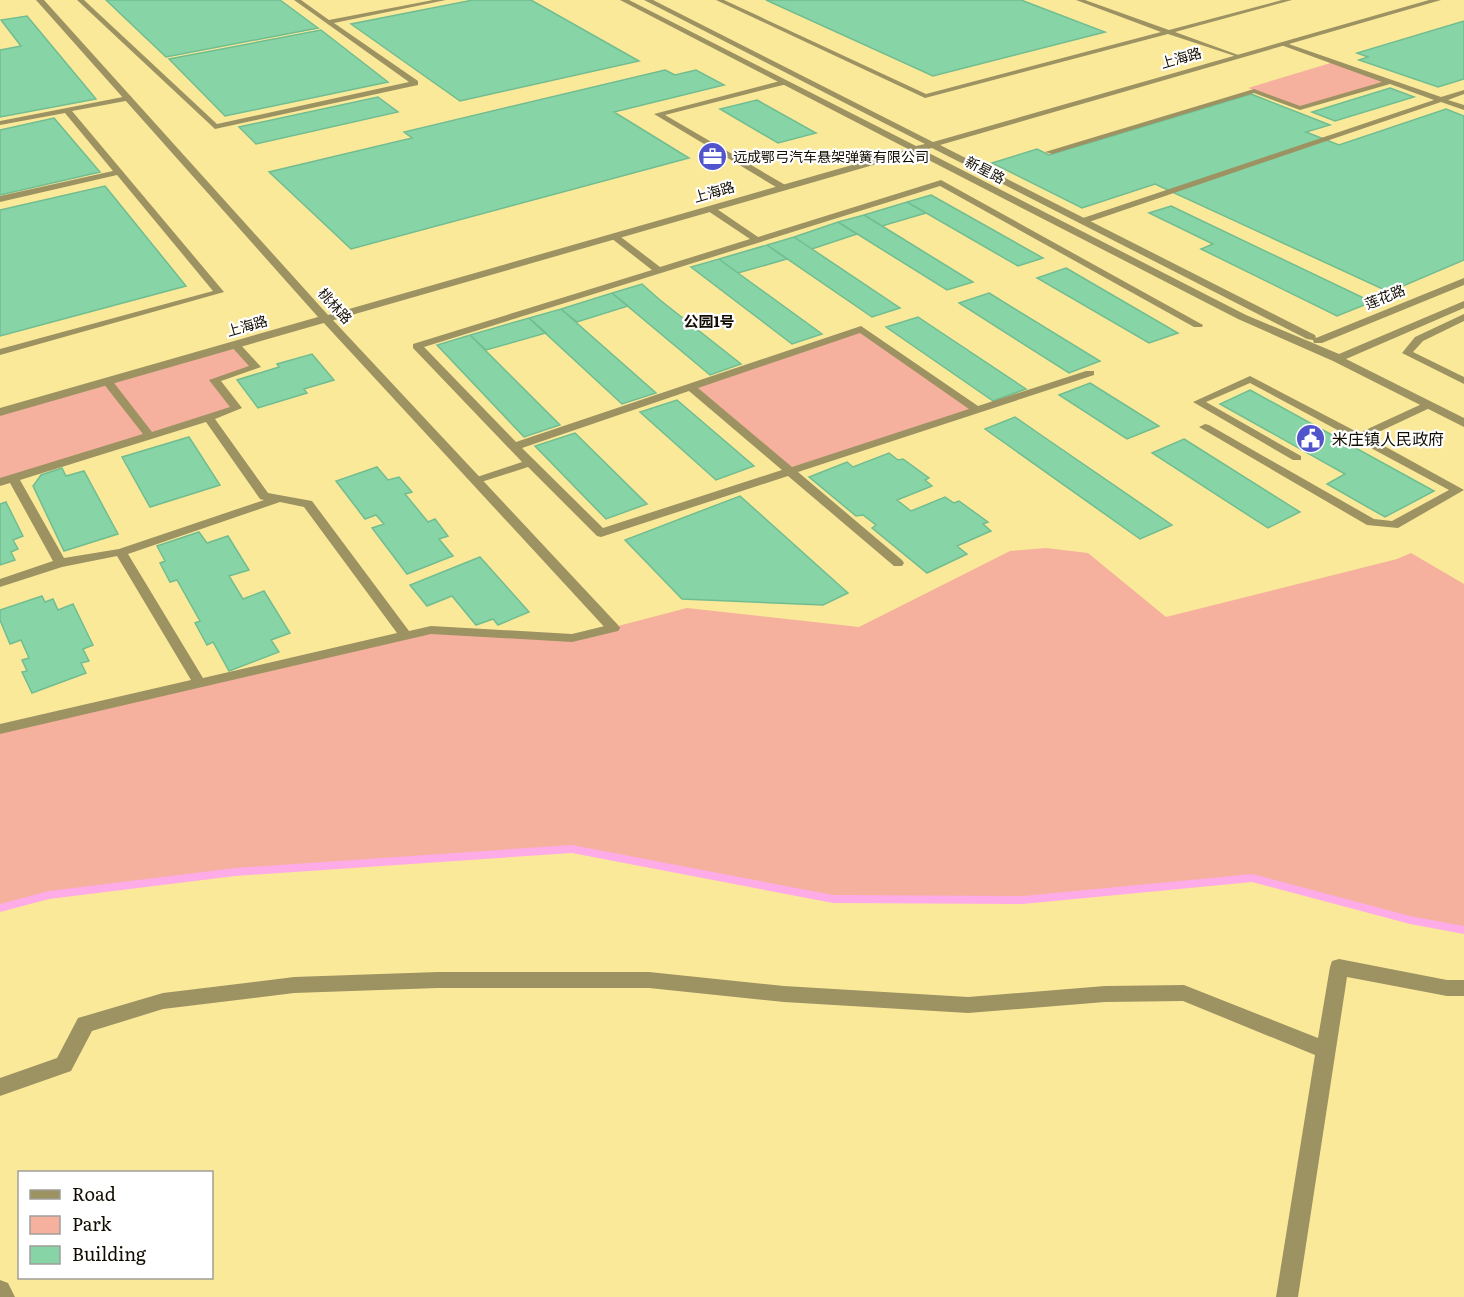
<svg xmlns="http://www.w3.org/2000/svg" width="1464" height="1297" font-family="Literata,'Noto Sans SC',serif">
<rect width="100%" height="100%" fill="#fbe99a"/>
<path fill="#f5b19d" d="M1334,62L1389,82L1300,108L1248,88Z
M861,329L977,410L788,472L691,387Z
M235,345L256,367L214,380L237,408L0,482V412Z
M1046,548L1088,553L1166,617L1397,559L1411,553L1464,584V930L1410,920L1252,878L1023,900L833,899L572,849L235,872L49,895L0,908V729L431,630L572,638L687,608L859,627L1010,551Z"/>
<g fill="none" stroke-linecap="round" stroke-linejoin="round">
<path fill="#fdace7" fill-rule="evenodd" d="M572,845L833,895L1023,896L1252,874L1410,916L1464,926V934L1410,924L1252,882L1023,904L833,903L572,853L235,876L49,899L0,912V904L49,891L235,868Z"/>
</g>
<path fill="#87d4a6" stroke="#71bd91" stroke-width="1.5" d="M106,0H280L318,28L166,57Z
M473,0H531L639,61L460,101L351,24Z
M766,0H1021L1105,32L933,76Z
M27,16L96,99L0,117V50L21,46L1,20Z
M1464,21V79L1438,87L1359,60L1368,57L1357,53Z
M321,30L388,82L225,116L169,59Z
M665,70L675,75L696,70L724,85L614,112L689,158L351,249L269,172L412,138L404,132Z
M1390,88L1414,97L1335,121L1312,112Z
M1251,94L1330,125L1306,132L1339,145L1446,109L1464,116V260L1389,292L1155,184L1082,208L992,163L1037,149L1049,155Z
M378,97L398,112L256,144L239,127Z
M757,100L816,133L778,143L720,109Z
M54,118L100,172L0,195V130Z
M105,186L186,286L0,336V210Z
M931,195L1043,258L1018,266L907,202Z
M907,202L926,213L882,226L864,215Z
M1171,206L1372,302L1337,316L1201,249L1213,244L1149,213Z
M864,215L882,226L973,282L947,290L838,222Z
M838,222L857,234L812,249L794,237Z
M794,237L812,249L900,308L872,317L767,245Z
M767,245L787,259L738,273L719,259Z
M719,259L738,273L822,334L792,344L691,267Z
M1066,268L1178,333L1149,343L1037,278Z
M642,284L660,300L741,364L710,375L612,293Z
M612,293L628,306L577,322L561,309Z
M989,293L1100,361L1069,373L959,303Z
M561,309L579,325L656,393L622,404L529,318Z
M918,317L1026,389L993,401L886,327Z
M529,318L546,333L486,350L470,335Z
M470,335L560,425L524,437L437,345Z
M312,354L334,380L304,389L307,393L258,408L237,380L279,367L277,364Z
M1090,383L1159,426L1127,439L1059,395Z
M1250,390L1434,491L1385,517L1327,484L1345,474L1220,404Z
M677,400L754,466L716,480L640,412Z
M1015,417L1041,435L1172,525L1140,539L985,429Z
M575,433L647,504L606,519L535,446Z
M189,437L220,485L150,507L122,457Z
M1184,439L1300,512L1268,528L1152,453Z
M889,453L898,460L903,459L929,478L925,480L932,486L897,500L911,511L945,497L954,503L959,501L988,522L983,524L991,531L957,546L967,554L927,573L872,528L876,525L863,515L856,516L809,477L847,462L853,467Z
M377,467L388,480L399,477L412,492L405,494L428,522L435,519L448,536L439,539L453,556L407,574L372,528L384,524L376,515L365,519L336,481Z
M62,468L66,476L84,471L118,534L64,551L33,486L41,475Z
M740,496L848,593L823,605L682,599L625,540Z
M6,502L23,536L13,540L18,549L11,552L15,560L0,565V504Z
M199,532L207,543L228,536L249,570L229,576L243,599L264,591L290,633L271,640L279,652L229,671L213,642L207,645L195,623L200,621L177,580L170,582L160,563L165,561L157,546Z
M480,557L529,612L498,625L493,619L476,625L452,596L427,606L410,585Z
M42,596L45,602L53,599L58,610L73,604L93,645L83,649L89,661L81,663L86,673L32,693L22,672L27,671L22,660L29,658L21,640L10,644L0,620V610Z"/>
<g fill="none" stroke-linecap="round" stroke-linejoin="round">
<path fill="#9d9262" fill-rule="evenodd" d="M77,0H84L217,124L409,82L294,0H301L329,20L433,0H446L334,23L418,81V85L215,129Z
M716,0H724L926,94L1161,32L1076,0H1085L1169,30L1282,0H1292L1175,32L1241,56V58L1168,34L925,98Z
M1283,42L1441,97L1464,90V94L1448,100L1464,105V110L1441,102L1086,223H1080V219L1434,100L1390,84L1300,110L1254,93L1052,154L1045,152L1254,89L1300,106L1382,82L1281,45Z
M784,80L788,82L787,84L665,115L787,186V190H781L654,114Z
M128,96H131V100L72,111L224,292L0,355V349L213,291L117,175L0,202V196L113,171L65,113L0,125V121Z
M941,180L1203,325L1202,327H1194L940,186L424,347L516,442L861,326L978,406L1086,371H1094V375L798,472L902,560L904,563L902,566H894L788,476L601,537L597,536L528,467L478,483L472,480L474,478L522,462L413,348V344L652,270L611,238V234H617L660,267L750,239L708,211V207H714L758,237ZM860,333L969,409L792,467L698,388ZM689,391L782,470L603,528L522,448Z
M1464,314V321L1423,341L1413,352L1464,377V384L1402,353L1415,337Z
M235,342L239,343L261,367L221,381L242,408L215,419L268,493L312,501L409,631L431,626L572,634L613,624L620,628L618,631L572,642L431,634L0,734V724L191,680L117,556L62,567L0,587V579L53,561L10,483L0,486V478L143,434L103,383V379H111L152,432L230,407L209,380L249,366L230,345ZM206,422L260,499L264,500L119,549L64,558L20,480ZM280,502L304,507L397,633L203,678L128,554Z
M1250,376L1359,433L1424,403H1432V407L1368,437L1464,490L1398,528L1367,525L1199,427L1205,424L1209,425L1374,519L1392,521L1449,490L1250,383L1206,402L1301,456V460H1293L1193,402Z"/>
<path fill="#9d9262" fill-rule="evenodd" d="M326,316L330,317L618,625L620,628L618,631H608L322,321L321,319Z
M1339,959L1447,980H1464V996H1447L1347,977L1298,1297H1276L1315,1055L1183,1001L1105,1002L968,1013L784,1002L649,988H438L294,993L163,1009L92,1031L71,1071L0,1096V1078L57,1058L78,1018L163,993L294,977L438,972H649L784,986L968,997L1105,986L1184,985L1318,1038L1330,967L1332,961Z
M0,1280L8,1283L15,1297H0Z"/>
<path fill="#9d9262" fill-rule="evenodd" d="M36,0H44L328,315L908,149L620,0H629L916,146L925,144L644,0H653L933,142L1429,0H1441L940,145L1315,335L1316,338L1464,278V285L1322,343H1314L1313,340L1307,339L932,148L923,150L1246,315L1339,354L1464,301V308L1346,359L1464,418V427L1333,361L1238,319L915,153L0,416V408L318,317Z"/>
</g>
<defs>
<symbol id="office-disc" viewBox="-11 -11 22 22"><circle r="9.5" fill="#5254cb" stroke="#fff"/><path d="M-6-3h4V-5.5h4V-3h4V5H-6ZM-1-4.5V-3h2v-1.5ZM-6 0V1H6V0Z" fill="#fff"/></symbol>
<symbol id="civic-disc" viewBox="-11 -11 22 22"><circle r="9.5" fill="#5254cb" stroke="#fff"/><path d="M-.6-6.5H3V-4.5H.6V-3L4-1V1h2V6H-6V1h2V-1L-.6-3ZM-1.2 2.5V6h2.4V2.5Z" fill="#fff"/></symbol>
</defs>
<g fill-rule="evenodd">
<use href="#office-disc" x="696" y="140" width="33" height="33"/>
<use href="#civic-disc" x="1294" y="422" width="33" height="33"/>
</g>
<g text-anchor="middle" stroke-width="4.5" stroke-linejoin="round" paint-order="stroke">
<g font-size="14" fill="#120d00" stroke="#fff">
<text transform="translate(1181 58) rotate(-16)" y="5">上海路</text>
<text transform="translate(985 170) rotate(27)" y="5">新星路</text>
<text transform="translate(714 192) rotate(-16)" y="5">上海路</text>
<text transform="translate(1385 297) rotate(-22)" y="5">莲花路</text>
<text transform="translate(335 306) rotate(48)" y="5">桃林路</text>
<text transform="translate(247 326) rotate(-16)" y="5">上海路</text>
</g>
<g font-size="14" fill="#120d00" stroke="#fff" text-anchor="start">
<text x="733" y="162">远成鄂弓汽车悬架弹簧有限公司</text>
</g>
<g font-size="15" font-weight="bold" fill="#120d00" stroke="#fff">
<text x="709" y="327">公园1号</text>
</g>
<g font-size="16" fill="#120d00" stroke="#fff" text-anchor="start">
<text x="1332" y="445">米庄镇人民政府</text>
</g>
</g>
<rect x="18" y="1171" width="195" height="108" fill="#ffffff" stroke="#a09e99" stroke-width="1.5"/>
<rect x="30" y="1190" width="30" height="9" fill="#9d9262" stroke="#a09e99" stroke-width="1.5"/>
<text x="72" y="1201" font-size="18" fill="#120d00">Road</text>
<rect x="30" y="1216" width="30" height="18" fill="#f5b19d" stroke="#a09e99" stroke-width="1.5"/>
<text x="72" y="1231" font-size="18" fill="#120d00">Park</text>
<rect x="30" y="1246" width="30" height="18" fill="#87d4a6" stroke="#a09e99" stroke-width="1.5"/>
<text x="72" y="1261" font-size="18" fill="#120d00">Building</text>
</svg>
